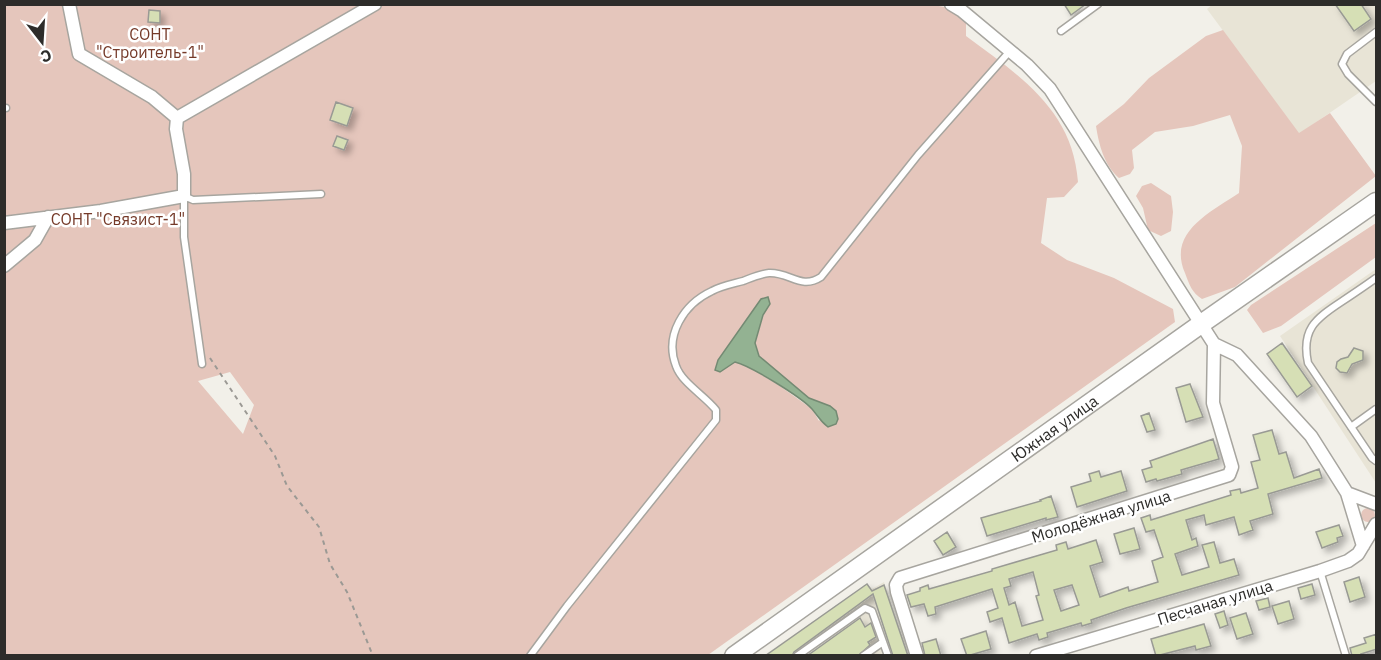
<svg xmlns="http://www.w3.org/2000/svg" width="1381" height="660" font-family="'IBM Plex Sans',sans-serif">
<defs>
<filter id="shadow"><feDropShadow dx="4.5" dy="4.5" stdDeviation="3" flood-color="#0004"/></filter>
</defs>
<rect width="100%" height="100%" fill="#f2f0e9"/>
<path fill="#e8e4d6" d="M1213,4L1376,5V81L1299,134L1207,9Z
M1376,269V483L1280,336Z
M884,582L909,655L763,656L867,584L872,589Z"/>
<path fill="#e5c6bc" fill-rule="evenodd" d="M926,4L945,7L966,20V36C1020,76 1073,110 1078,182L1064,197L1047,198L1041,243L1067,260L1114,278L1173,309L1175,322L708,655H5L4,5ZM761,299L770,304L763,315L755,343L759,356L809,398L830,406L819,421L812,409L777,384L744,364L735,362L715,370L718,360ZM230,372L254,405L243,434L198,381Z
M1223,30L1299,133L1330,113L1376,176L1235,287L1202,299C1192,293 1189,284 1185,273C1167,232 1211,212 1239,193L1242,146L1230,115L1193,126L1155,132L1132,150L1134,168L1130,174L1119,178C1104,165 1099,145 1096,126L1124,104L1149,78L1206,36Z
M1151,183L1171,196L1173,212L1171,231L1161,236L1148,230L1143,208L1136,196L1142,186Z
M1376,223V257L1281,326L1263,333L1247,310L1251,305Z
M1361 515a7 7 0 1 1 14 0a7 7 0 1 1-14 0Z"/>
<path fill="#93b292" stroke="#748a73" stroke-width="1.5" d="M768,297L770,304L763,315L755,343L759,356L809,398L830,406L836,411L838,419L836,424L828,427C820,421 818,416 812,409C801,397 751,366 735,362L720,372L715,370L718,360L761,299Z"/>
<path fill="#d6dfb5" stroke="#999a94" stroke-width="1.5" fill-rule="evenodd" filter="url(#shadow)" d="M1064,4H1086L1071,15Z
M1335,4H1361L1371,19L1354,31Z
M149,10L160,11V23L148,22Z
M336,102L353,108L347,126L330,120Z
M337,136L348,140L344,150L333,146Z
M1282,343L1312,386L1297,397L1267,354Z
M1354,348L1363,351V360L1352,364L1347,373L1340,372L1336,368L1337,362L1341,359L1348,357Z
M1190,384L1203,417L1186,422L1176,388Z
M1149,413L1155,430L1147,432L1141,416Z
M1272,430L1279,454L1286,452L1294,478L1319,469L1322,478L1268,494L1273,514L1250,521L1253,530L1239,535L1234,517L1206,525L1204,515L1186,520L1192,540L1196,538L1198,546L1175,554L1182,575L1209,567L1202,545L1214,542L1220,563L1234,559L1239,575L1126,608L1091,620L1092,623L1082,626L1081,623L1047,633L1048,637L1039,640L1037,634L1009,643L1002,618L990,622L987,612L998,608L992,589L935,607L936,614L928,616L924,604L911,607L907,595L920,591V588L928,585L929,589L992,571V569L1057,550L1056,545L1066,542L1068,549L1096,540L1103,562L1090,566L1100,597L1128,587L1129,591L1158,582L1152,561L1163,557L1154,530L1146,532L1141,518L1150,515L1151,520L1231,495L1230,491L1240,489L1241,493L1258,488L1251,462L1260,460L1253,435ZM1033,572L1039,595L1036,596L1043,620L1022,626L1015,602L1009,605L1004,588L1011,586L1009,579ZM1072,585L1079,605L1061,611L1054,590Z
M1213,439L1219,459L1181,470L1182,474L1157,481L1156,479L1146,482L1142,470L1152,467L1150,461Z
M1099,471L1101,477L1121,471L1127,491L1077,507L1071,487L1091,481L1089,474Z
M1051,496L1058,517L1046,520V518L987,536L981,518L1041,501L1040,500Z
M1339,525L1343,536L1337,538L1338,542L1322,548L1316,532Z
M1134,528L1140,549L1120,554L1114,534Z
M947,532L956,547L943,555L934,541Z
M1359,577L1365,597L1350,602L1344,582Z
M867,584L872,591L884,585L908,656H893L873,594L794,652L792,656H765Z
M1312,584L1315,595L1301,599L1298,588Z
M1268,598L1270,607L1259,610L1256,601Z
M1289,601L1294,619L1278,624L1272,606Z
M1224,611L1228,625L1220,628L1215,614Z
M1246,613L1253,634L1237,639L1230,618Z
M860,618L865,627L871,623L876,637L868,642L870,645L858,656H807Z
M1204,624L1211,646L1196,650L1195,646L1156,656L1151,639Z
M986,631L991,649L967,656L961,639Z
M1377,634V649L1361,654L1362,656H1352L1350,648L1366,643L1364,638Z
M936,639L941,656H925L922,643Z"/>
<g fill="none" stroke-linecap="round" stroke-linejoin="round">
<defs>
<path id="lane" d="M1061,31L1098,4
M1376,32L1347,54L1342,64L1348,74L1376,102
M4,108H6
M1376,278C1365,286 1353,294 1341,302C1315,319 1301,330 1308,363L1372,458L1376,461
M202,364L184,237V196L193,200L321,194
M1351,427L1376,409
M1320,571L1346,656
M530,656L567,606L716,420V410C704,395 682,383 676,366C664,335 684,304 712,291C721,286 732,284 743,281C751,278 760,274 769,273C790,272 801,290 821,277L918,155L1010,51
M797,656L865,608L872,611L888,656
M863,656L883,642"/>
<path id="street" d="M69,4L79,54L152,97L177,118
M951,4L961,10L1027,65L1050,89L1214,344L1237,355L1311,436L1347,493L1363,546
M4,223L101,211L184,196V174L176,129L177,118L375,4
M4,266L35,240L48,217
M1347,493L1376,504
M917,656L897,592L896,585L900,578L1229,475L1232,467L1213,403L1214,344
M1036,656L1320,571L1348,561L1358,554L1376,524"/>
<g id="secondary">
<path id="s1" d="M734,656L1201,324L1376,202"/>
</g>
</defs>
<use href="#lane" stroke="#a7a59f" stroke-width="9"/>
<use href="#street" stroke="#a7a59f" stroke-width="15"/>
<use href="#secondary" stroke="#a7a59f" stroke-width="21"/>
<path stroke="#9b9994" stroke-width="2" stroke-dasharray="4.5 4.5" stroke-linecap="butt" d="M210,358L275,456L287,486L319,527L330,564L347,592L373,656"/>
<use href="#lane" stroke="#fff" stroke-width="6"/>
<use href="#street" stroke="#fff" stroke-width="12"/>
<use href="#secondary" stroke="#fff" stroke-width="18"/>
</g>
<g text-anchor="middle" stroke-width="5" stroke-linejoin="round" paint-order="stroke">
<g font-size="16" fill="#753a29" stroke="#fff">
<text x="150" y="40">СОНТ<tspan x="150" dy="18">"Строитель-1"</tspan></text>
<text x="118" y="225">СОНТ "Связист-1"</text>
</g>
<g font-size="16" fill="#2d2c2a" stroke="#fff">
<text dy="6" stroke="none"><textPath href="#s1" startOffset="393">Южная улица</textPath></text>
<text transform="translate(1101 516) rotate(-17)" y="6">Молодёжная улица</text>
<text transform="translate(1215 602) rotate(-17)" y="6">Песчаная улица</text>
</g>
</g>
<rect width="1381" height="660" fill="none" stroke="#2d2c2a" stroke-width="12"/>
<g transform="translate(42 42) rotate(163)" stroke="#ffffff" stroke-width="4.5" paint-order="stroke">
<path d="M0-4.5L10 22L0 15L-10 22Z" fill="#2d2c2a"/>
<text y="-9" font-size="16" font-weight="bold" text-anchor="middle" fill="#2d2c2a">С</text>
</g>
</svg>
